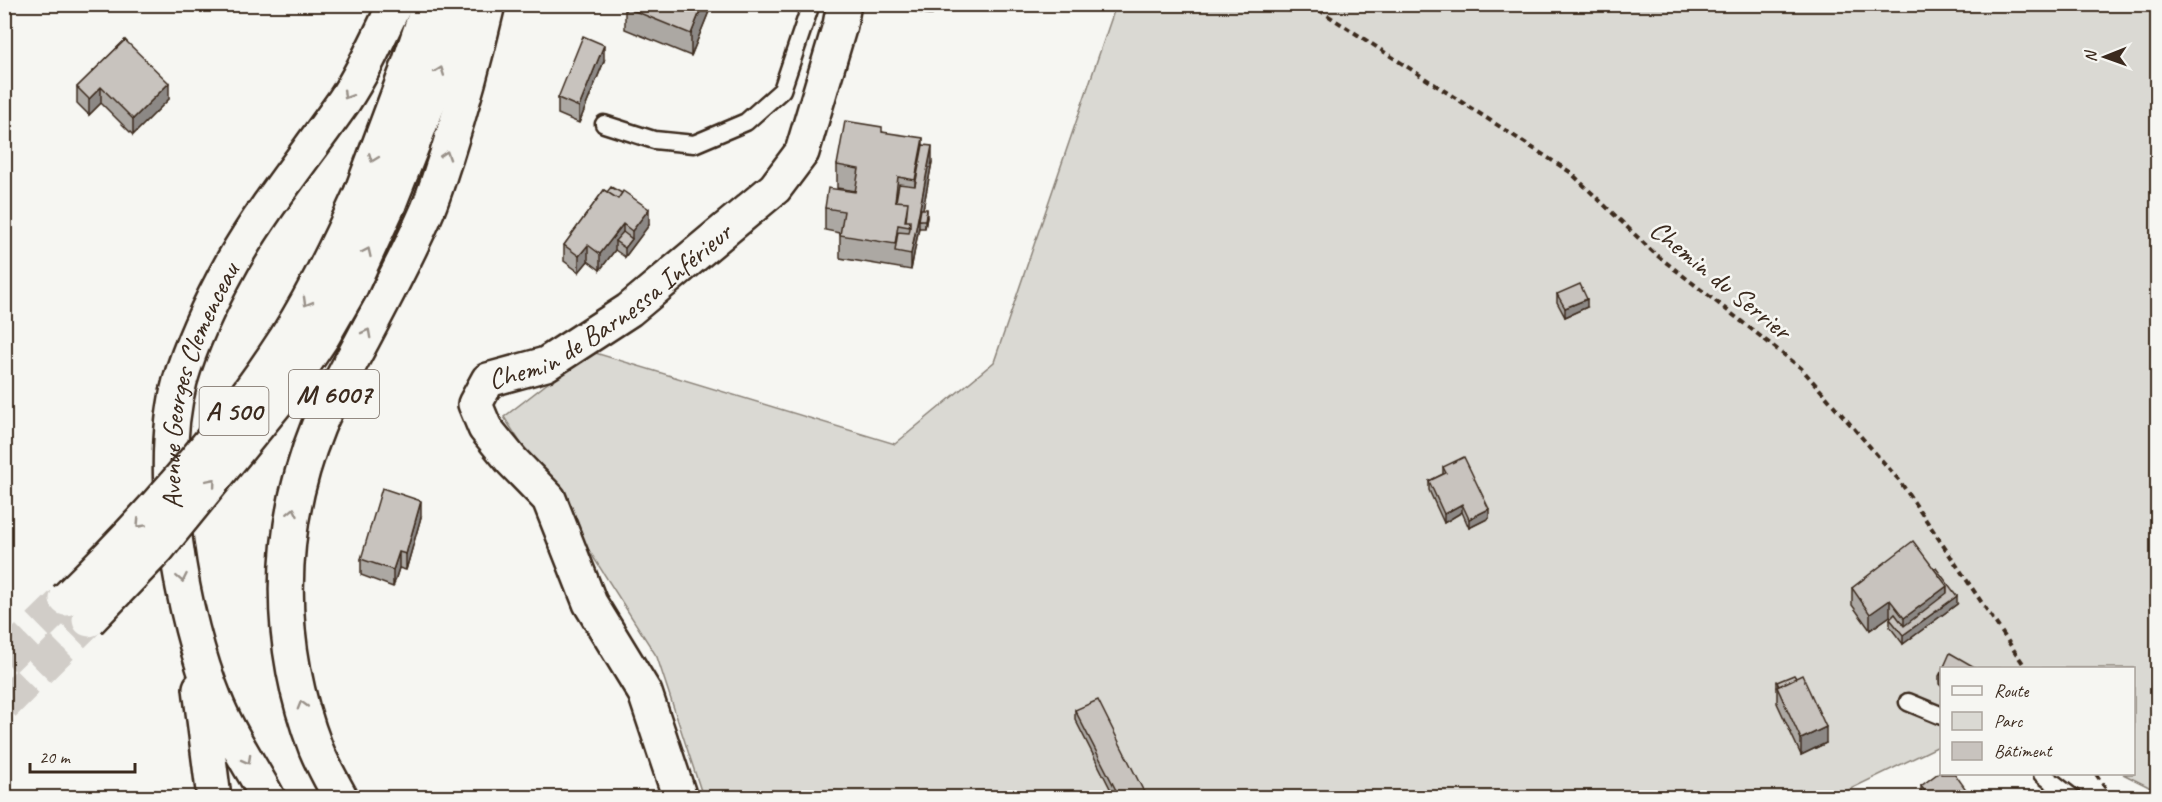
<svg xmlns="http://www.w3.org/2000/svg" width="2162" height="802" font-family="Caveat,sans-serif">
<rect width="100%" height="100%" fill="#f6f6f2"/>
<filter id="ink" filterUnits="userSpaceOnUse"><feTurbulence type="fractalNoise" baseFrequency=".0167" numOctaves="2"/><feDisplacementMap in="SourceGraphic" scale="12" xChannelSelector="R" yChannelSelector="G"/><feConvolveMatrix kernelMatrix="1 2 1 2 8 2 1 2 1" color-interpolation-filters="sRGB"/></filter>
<g filter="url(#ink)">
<path fill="#dad9d3" stroke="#8a8278" stroke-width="1.5" d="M1116,5H2157V791L2123,774H2134V668H1942L1941,745L1834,797H703L657,657L504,417L589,351L895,444L994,362Z"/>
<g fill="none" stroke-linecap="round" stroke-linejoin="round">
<path stroke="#d1cdc8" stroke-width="33" stroke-dasharray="33 16" stroke-linecap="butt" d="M4,660L66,599
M4,705L89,620"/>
<defs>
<path id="service" d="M604,124L654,140L694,144L746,122L782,90L811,4
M1908,702L1942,716
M2042,774L2073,798"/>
<g id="minor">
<path id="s1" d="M680,798L645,693L590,603L549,499L512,461L485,428L475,404L488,380L546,364L629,310L775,188L802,152L840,25L844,4"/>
</g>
<g id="primary">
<path d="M200,688L214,798"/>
<path id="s2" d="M268,798C251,766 229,735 216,702C181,617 156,471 180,381C192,339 212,299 233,261C265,205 307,154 344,101C364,71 379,37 395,4"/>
<path d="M341,798C332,782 323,766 316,749C276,645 276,530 318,427C328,403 341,381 353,358C379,309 406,260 428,209C435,192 440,174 446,157C462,107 476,56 488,4"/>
</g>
<path id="motorway" d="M361,193L406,73L429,4
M389,204C415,138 442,73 462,4"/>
</defs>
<use href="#service" stroke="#3b2a1e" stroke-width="21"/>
<use href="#minor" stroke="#3b2a1e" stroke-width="38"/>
<use href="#primary" stroke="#3b2a1e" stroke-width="38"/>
<use href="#motorway" stroke="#3b2a1e" stroke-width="38"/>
<path stroke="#3b2a1e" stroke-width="4" stroke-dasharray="6 4.5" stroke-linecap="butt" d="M1310,4L1570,172L1654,253L1801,368L1899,480L2026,668
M2096,774L2112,798"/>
<use href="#service" stroke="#f6f6f2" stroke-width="16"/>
<use href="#minor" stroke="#f6f6f2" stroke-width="33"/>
<use href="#primary" stroke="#f6f6f2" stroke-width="33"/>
<use href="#motorway" stroke="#f6f6f2" stroke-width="33"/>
<defs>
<path id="motorway-bridge" d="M66,599C147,520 224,434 286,338C315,292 339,242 361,193
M89,620L158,548L286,391L323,336L350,289L389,204"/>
</defs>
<use href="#motorway-bridge" stroke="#3b2a1e" stroke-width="38" stroke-linecap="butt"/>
<use href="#motorway-bridge" stroke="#f6f6f2" stroke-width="33"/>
</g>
<path fill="#aca8a3" stroke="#3b2a1e" stroke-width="1.5" d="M626,4H712L691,56L625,29V7Z
M900,4H934L932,15L900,8Z
M125,40L169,99L133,135L101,103L89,115L77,103V87Z
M604,61L579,123L558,114V98Z
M882,132L923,145L932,162L923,209L927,217L925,228H919V227L911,270L840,258V233L825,230V208L855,192V191L837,188V165Z
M604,190L649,225L625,257L615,250L600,270L588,261L579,272L564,261V245Z
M1557,294L1587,307L1565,317L1557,302Z
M1443,467L1489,518L1469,528L1462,512L1444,523L1429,490V481L1443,474Z
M421,517L406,570L399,568L393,587L361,575V559Z
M1852,588L1957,604L1903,644L1890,627V619L1891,617L1890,616L1870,630L1852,605Z
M1941,672V686L1939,684V676Z
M1777,682L1826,743L1801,755L1777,703Z
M1075,710L1147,798H1115L1075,719Z
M1921,786L1972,798H1921Z"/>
<path fill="#8c8885" stroke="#3b2a1e" stroke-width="1.5" d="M703,4H712L691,56V34Z
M604,45V61L579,123V107Z
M169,83V99L133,135V119Z
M101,87V103L89,115V99Z
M923,138V161L915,202V180Z
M932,146V162L921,220H919V227L911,270V254Z
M649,209V225L625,257V248L632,239V231Z
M927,209V217L925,228V220Z
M623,224V240L615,241V250L600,270V254Z
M588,245V261L579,272V256Z
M1587,299V307L1565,317V308Z
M421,501V517L406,570V554Z
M1462,504V512L1444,523V514Z
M1489,509V518L1469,528V519Z
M399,552V568L393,587V570Z
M1947,586V602L1904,634V618Z
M1957,596V604L1903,644V635Z
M1890,600V616L1870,630V614Z
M1826,727V743L1801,755V739Z"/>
<path fill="#c8c3be" stroke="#3b2a1e" stroke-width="1.5" d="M626,4H703L691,34L625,7Z
M583,36L604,45L579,107L558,98Z
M125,40L169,83L133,119L101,87L89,99L77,87Z
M845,121L882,127V132L923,138L915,180L898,177L895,201L908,202L905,221H910L909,227L898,225L895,244L840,235L844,211L825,208L828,188L855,192L859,169L837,165Z
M923,145L932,146L911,254L895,251L898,232L909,233L910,228V221H906L908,202L896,201L899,184L915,186Z
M611,187L622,193L618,199L607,192Z
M604,190L618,199L623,191L649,209L632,231L623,224L600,254L588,245L579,256L564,245Z
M921,209H927L925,220H919Z
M623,232L632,239L625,248L615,241Z
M1580,284L1587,299L1565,308L1557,294Z
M1464,457L1489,509L1469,519L1462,504L1444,514L1429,481L1446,473L1443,467Z
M382,488L421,501L406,554L399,552L393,570L361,559Z
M1913,541L1947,586L1904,618L1890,600L1870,614L1852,588Z
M1936,568L1957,596L1903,635L1890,619L1895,614L1904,626L1947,593V586L1934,569Z
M1950,653L1978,669H1943Z
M1794,675L1796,678L1779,686L1777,682Z
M1802,675L1826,727L1801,739L1777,687Z
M1098,700L1147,798H1120L1075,710Z
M1941,771V774H1955L1972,798H1930L1921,786Z"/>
<defs><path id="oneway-chevron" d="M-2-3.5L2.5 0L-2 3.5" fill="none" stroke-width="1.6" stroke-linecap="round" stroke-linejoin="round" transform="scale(1.5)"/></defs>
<g stroke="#989088">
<use href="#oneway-chevron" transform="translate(440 71) rotate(-70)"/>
<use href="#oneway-chevron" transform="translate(347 95) rotate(121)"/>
<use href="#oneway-chevron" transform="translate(446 155) rotate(-72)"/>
<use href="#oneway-chevron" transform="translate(373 158) rotate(111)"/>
<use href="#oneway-chevron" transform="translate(367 252) rotate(-65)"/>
<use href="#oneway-chevron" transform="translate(307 302) rotate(120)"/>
<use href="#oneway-chevron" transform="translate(367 333) rotate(-62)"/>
<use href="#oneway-chevron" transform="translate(212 482) rotate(-50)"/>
<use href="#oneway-chevron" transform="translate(293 512) rotate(-78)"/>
<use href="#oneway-chevron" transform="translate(140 524) rotate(133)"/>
<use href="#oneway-chevron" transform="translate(182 578) rotate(79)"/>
<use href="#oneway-chevron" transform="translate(302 705) rotate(-106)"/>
<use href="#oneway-chevron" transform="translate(247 760) rotate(61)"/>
</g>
</g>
<g text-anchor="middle" stroke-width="5" stroke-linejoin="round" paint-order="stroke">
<g fill="#f6f6f2" stroke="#73675e" stroke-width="1.5">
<rect x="289" y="370" width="90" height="48" rx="4.5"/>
<rect x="199.5" y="387" width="69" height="48" rx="4.5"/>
</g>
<g font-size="27" font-weight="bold" fill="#3b2a1e">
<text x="334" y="403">M 6007</text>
<text x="234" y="420">A 500</text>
</g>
<g font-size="28" fill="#3b2a1e" stroke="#f6f6f2">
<text transform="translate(1721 279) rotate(39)" y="10">Chemin du Serrier</text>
<text dy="10" stroke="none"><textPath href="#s1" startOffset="621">Chemin de Barnessa Inférieur</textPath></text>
<text dy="10" stroke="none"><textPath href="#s2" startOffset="436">Avenue Georges Clemenceau</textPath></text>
</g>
</g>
<rect width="2162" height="802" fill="none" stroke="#f6f6f2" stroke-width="24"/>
<rect x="12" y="12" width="2138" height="778" fill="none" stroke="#3b2a1e" stroke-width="2" filter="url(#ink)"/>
<rect x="1940" y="667" width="195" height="108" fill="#f6f6f2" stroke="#aba49d" stroke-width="1.5"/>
<rect x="1952" y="686" width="30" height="9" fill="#f6f6f2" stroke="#aba49d" stroke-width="1.5"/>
<text x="1994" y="697" font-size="18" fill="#3b2a1e">Route</text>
<rect x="1952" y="712" width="30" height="18" fill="#dad9d3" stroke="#aba49d" stroke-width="1.5"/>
<text x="1994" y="727" font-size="18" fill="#3b2a1e">Parc</text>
<rect x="1952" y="742" width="30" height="18" fill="#c8c3be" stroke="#aba49d" stroke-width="1.5"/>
<text x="1994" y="757" font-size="18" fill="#3b2a1e">Bâtiment</text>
<g transform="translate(2105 57) rotate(269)" stroke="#f6f6f2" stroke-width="4.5" paint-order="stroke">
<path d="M0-4.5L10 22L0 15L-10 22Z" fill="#3b2a1e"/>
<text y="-9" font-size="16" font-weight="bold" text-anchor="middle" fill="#3b2a1e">N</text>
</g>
<path d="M30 763v9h105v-9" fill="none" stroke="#3b2a1e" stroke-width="3"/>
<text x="39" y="763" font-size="18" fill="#3b2a1e" stroke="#f6f6f2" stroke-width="4.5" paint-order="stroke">20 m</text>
</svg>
